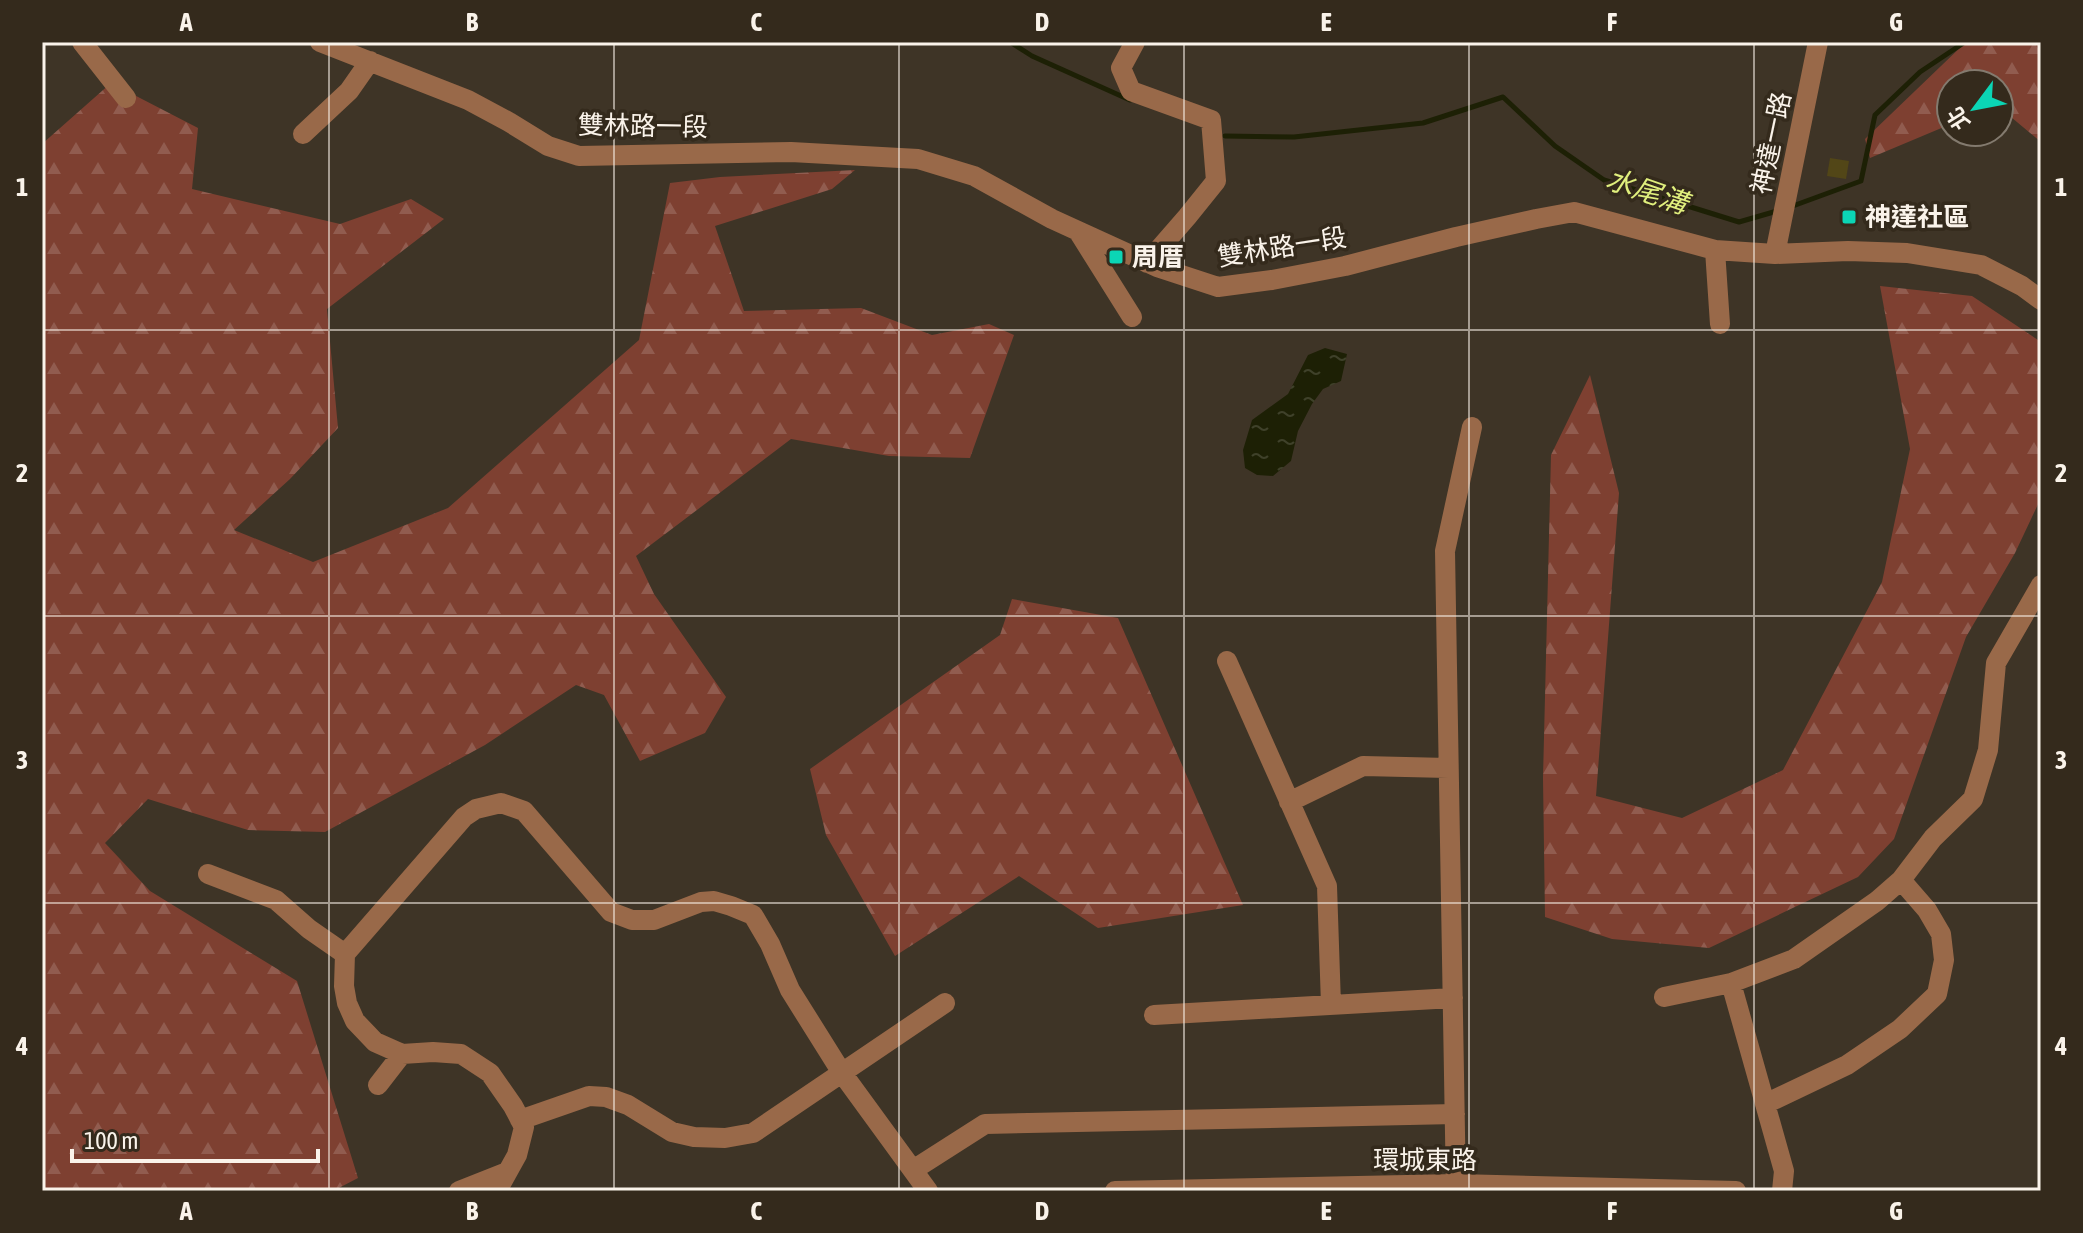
<svg xmlns="http://www.w3.org/2000/svg" width="2083" height="1233" font-family="'Asap Condensed','Noto Sans TC',sans-serif">
<defs>
<pattern id="forest-firs" width="22" height="20" patternUnits="userSpaceOnUse" patternTransform="scale(2)"><rect width="22" height="20" fill="#7e4031"/><path d="M5 1l3.5 6h-7zM16 11l3.5 6h-7z" fill="#915c4f"/></pattern>
<pattern id="water-ripples" width="26" height="14" patternUnits="userSpaceOnUse" patternTransform="scale(2)"><rect width="26" height="14" fill="#1d2005"/><path d="M2 4q2-2 4 0t4 0M15 11q2-2 4 0t4 0" fill="none" stroke="#3f412a"/></pattern>
</defs>
<rect width="100%" height="100%" fill="#3e3426"/>
<path fill="url(#forest-firs)" d="M1966,42H2041V142L1999,107V84H1951V124L1870,158L1865,139Z
M111,83L198,128L192,189L340,224L411,199L444,219L327,309L338,428L290,479L234,530L313,562L448,508L639,340L670,183L720,177L855,170L832,189L715,226L744,311L861,308L932,335L989,324L1014,335L970,458L889,456L791,439L636,556L654,594L726,697L705,733L640,761L604,695L576,685L485,745L325,832L248,830L148,799L105,843L150,891L297,981L358,1178L333,1191H42V144Z
M1880,286L1972,296L2041,342V498L2015,553L1966,637L1894,839L1858,877L1709,948L1612,939L1545,917L1543,778L1551,455L1590,375L1619,493L1596,796L1682,818L1783,770L1882,582L1910,449Z
M1012,599L1118,618L1243,905L1098,928L1019,876L895,956L826,835L810,769L1000,635Z"/>
<path fill="url(#water-ripples)" d="M1325,348L1347,354L1341,381L1323,389L1312,404L1298,431L1291,461L1273,476L1257,475L1245,468L1243,450L1252,420L1288,394L1308,355Z"/>
<g fill="none" stroke-linecap="round" stroke-linejoin="round">
<path stroke="#1d2005" stroke-width="5" d="M1010,42L1032,56L1130,100
M1225,136L1294,137L1423,123L1503,97L1555,146L1604,180L1739,222L1777,211
M1790,207L1861,181L1875,115L1920,72L1965,42"/>
</g>
<path fill="#524617" d="M1830,158L1849,161L1846,179L1827,176Z"/>
<g fill="none" stroke-linecap="round" stroke-linejoin="round">
<path stroke="#996949" stroke-width="20" d="M82,42L126,98
M320,42L468,100L509,122L548,146L579,156L791,152L918,159L974,176L1052,219L1157,267L1218,287L1272,280L1345,266L1456,237L1536,219L1574,212L1715,250L1775,254L1848,251L1907,253L1981,265L2022,286L2041,300
M1135,42L1121,68L1131,91L1211,120L1216,181L1187,217L1147,263
M303,134L349,91L370,61
M1078,231L1132,317
M1715,250L1720,324
M1775,254L1818,42
M1227,661L1327,886L1331,1005
M1289,802L1363,766L1448,768
M208,874L276,900L309,929L345,954
M1731,983L1784,1171L1782,1191
M1664,997L1731,983L1794,959L1877,901L1901,880L1933,838L1973,799L1988,750L1996,663L2041,585
M1154,1015L1453,998
M378,1085L402,1054
M1765,1104L1847,1065L1900,1029L1937,994L1944,960L1941,934L1927,910L1901,880
M520,1120L589,1096L606,1097L628,1105L672,1132L694,1137L725,1138L753,1133L945,1003
M913,1170L985,1124L1455,1114
M459,1191L507,1172
M497,1191L517,1155L524,1127L513,1106L490,1073L461,1054L433,1052L402,1054L375,1042L355,1021L347,1003L344,986L345,954L464,817L476,809L501,803L524,811L611,912L632,920H654L701,902L714,901L731,906L753,915L770,944L790,990L842,1073L928,1191
M1115,1191L1457,1184L1736,1191
M1456,1191L1445,551L1472,427"/>
</g>
<path fill="none" stroke="#faf3ea" stroke-width="2" stroke-opacity="0.55" d="M329,42V1191M614,42V1191M899,42V1191M1184,42V1191M1469,42V1191M1754,42V1191M42,330H2041M42,616H2041M42,903H2041"/>
<g fill="#0bd5b5" stroke="#342a1c" stroke-width="3">
<rect x="1841" y="209" width="16" height="16" rx="4"/>
<rect x="1108" y="249" width="16" height="16" rx="4"/>
</g>
<g text-anchor="middle" stroke-width="7" stroke-linejoin="round" paint-order="stroke">
<g font-size="26" fill="#faf3ea" stroke="#342a1c">
<text transform="translate(643 126) rotate(1)" y="9">雙林路一段</text>
<text transform="translate(1771 143) rotate(-78)" y="9">神達一路</text>
<text transform="translate(1282 247) rotate(-9)" y="9">雙林路一段</text>
<text x="1425" y="1169">環城東路</text>
</g>
<g font-size="26" font-weight="bold" fill="#faf3ea" stroke="#342a1c" text-anchor="start">
<text x="1865" y="226">神達社區</text>
<text x="1132" y="266">周厝</text>
</g>
<g font-size="28" font-style="italic" fill="#e0ef7d" stroke="#342a1c">
<text transform="translate(1647 191) rotate(19)" y="10">水尾溝</text>
</g>
</g>
<rect width="2083" height="1233" fill="none" stroke="#342a1c" stroke-width="88"/>
<g transform="translate(1975 108) rotate(238)"><circle r="38" fill="#342a1c" stroke="#837a6e" stroke-width="2"/>
<path d="M0-6L14 30L0 20L-14 30Z" fill="#0bd5b5"/>
<text y="-12" font-size="22" font-weight="bold" text-anchor="middle" fill="#faf3ea">北</text>
</g>
<path d="M72 1149v12h246v-12" fill="none" stroke="#faf3ea" stroke-width="4"/>
<text x="84" y="1149" font-size="24" fill="#faf3ea" stroke="#342a1c" stroke-width="6" paint-order="stroke">100 m</text>
<rect x="44" y="44" width="1995" height="1145" fill="none" stroke="#faf3ea" stroke-width="3"/>
<g font-size="26" text-anchor="middle" font-weight="bold" fill="#faf3ea">
<text x="186" y="31">A</text>
<text x="472" y="31">B</text>
<text x="756" y="31">C</text>
<text x="1042" y="31">D</text>
<text x="1326" y="31">E</text>
<text x="1612" y="31">F</text>
<text x="1896" y="31">G</text>
<text x="22" y="196">1</text>
<text x="2061" y="196">1</text>
<text x="22" y="482">2</text>
<text x="2061" y="482">2</text>
<text x="22" y="769">3</text>
<text x="2061" y="769">3</text>
<text x="22" y="1055">4</text>
<text x="2061" y="1055">4</text>
<text x="186" y="1220">A</text>
<text x="472" y="1220">B</text>
<text x="756" y="1220">C</text>
<text x="1042" y="1220">D</text>
<text x="1326" y="1220">E</text>
<text x="1612" y="1220">F</text>
<text x="1896" y="1220">G</text>
</g>
</svg>
